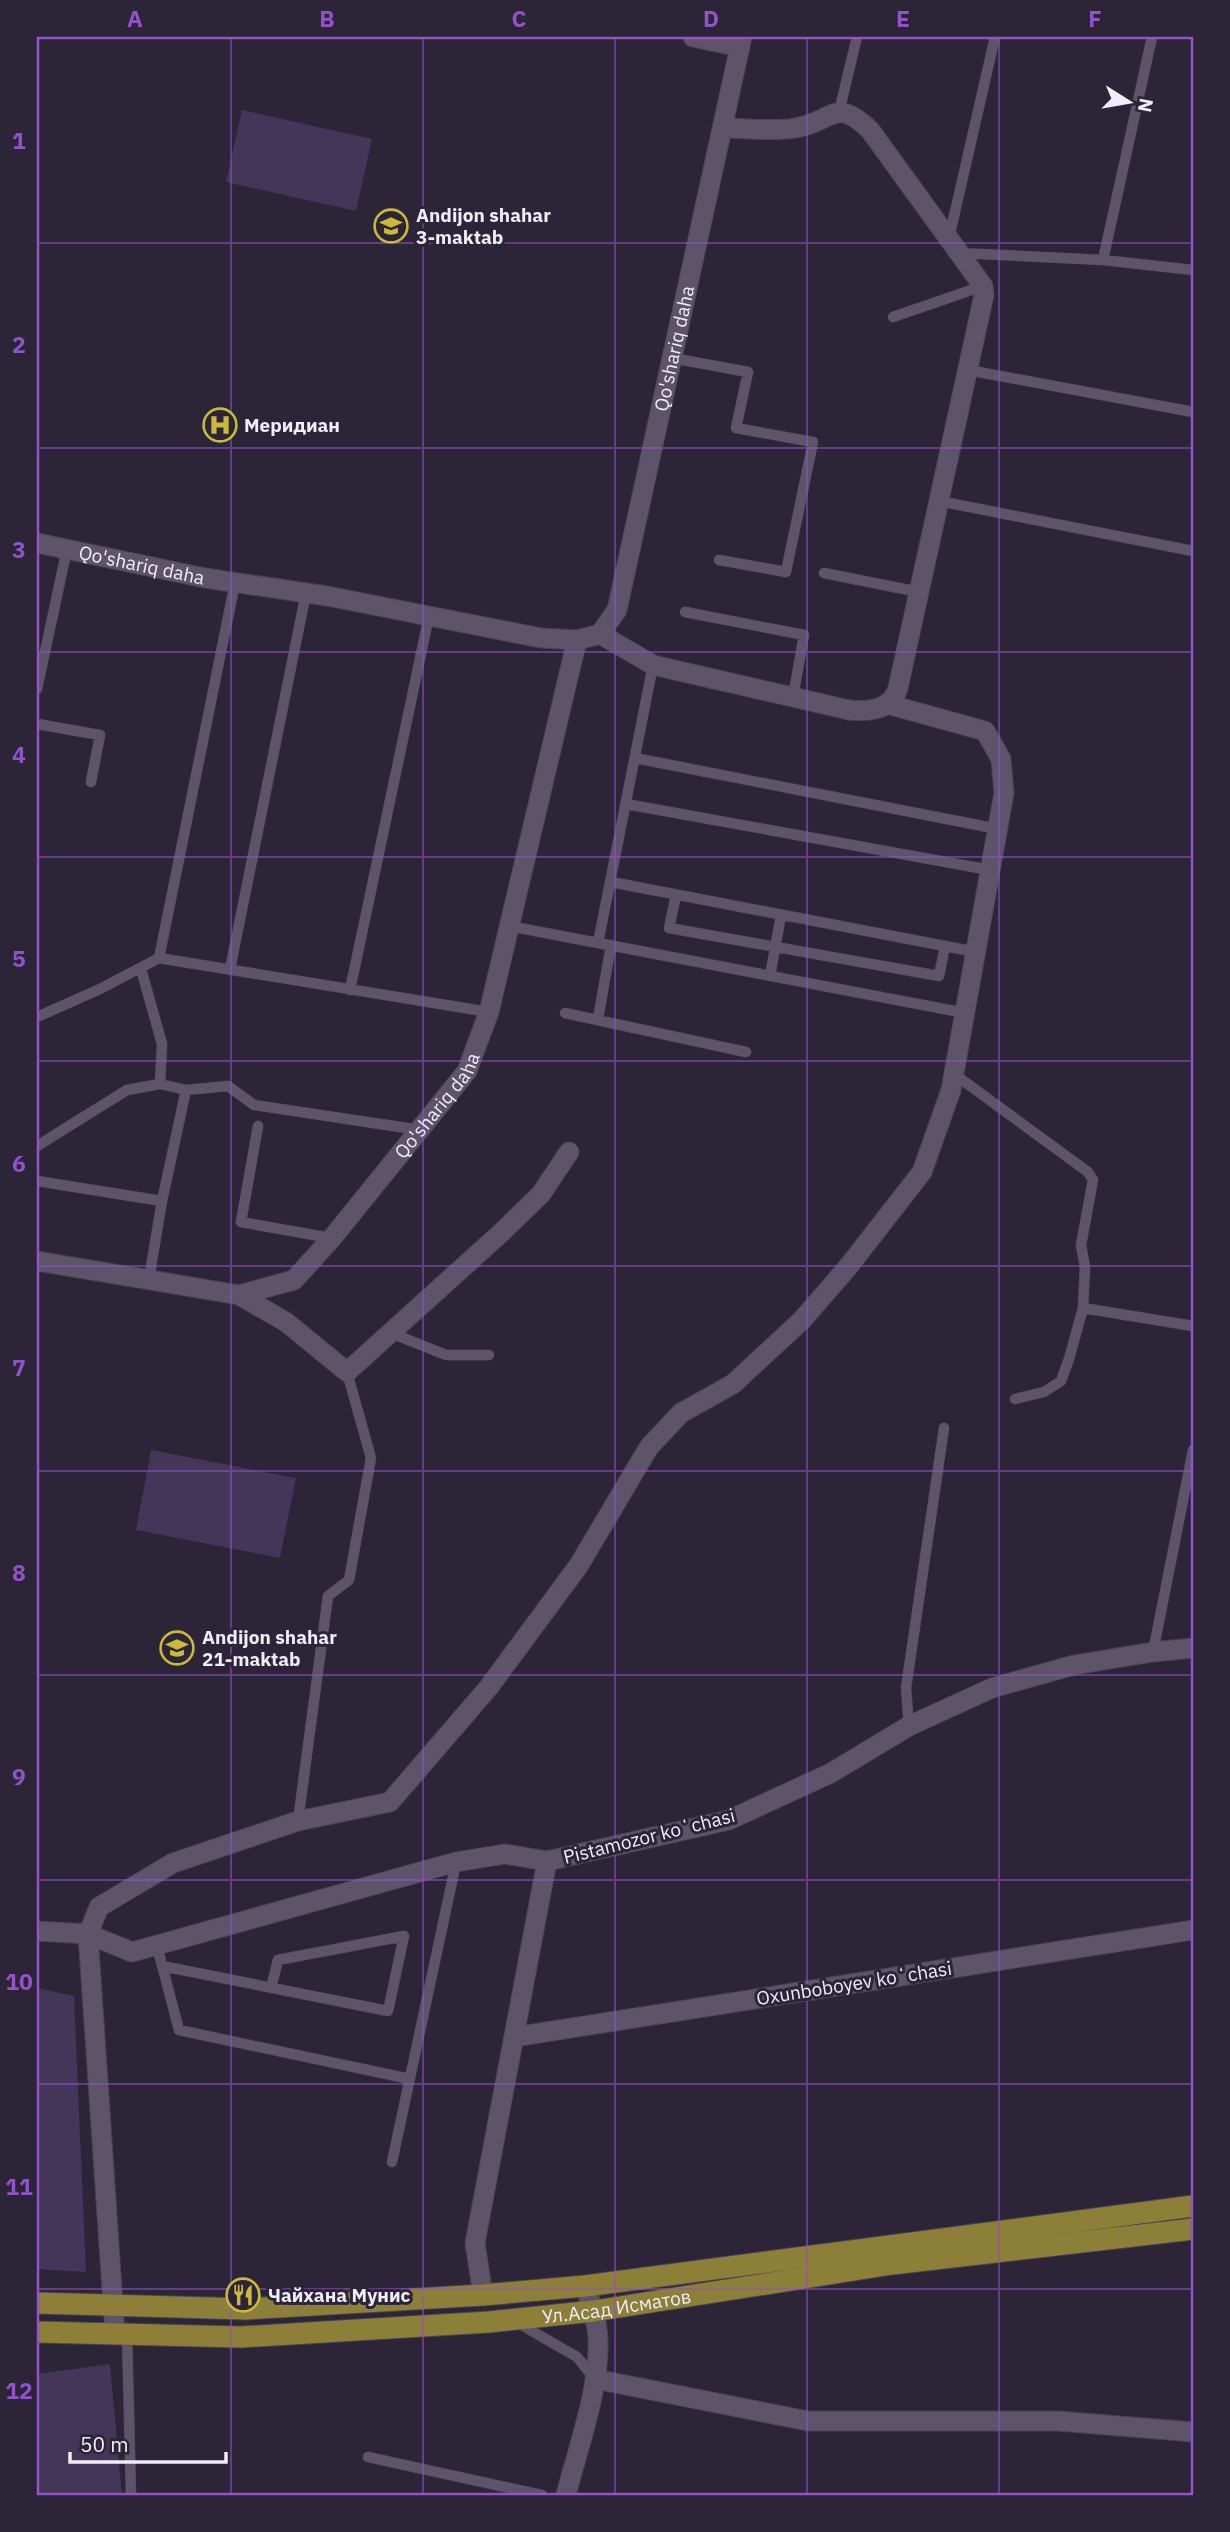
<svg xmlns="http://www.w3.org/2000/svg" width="1230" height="2532" font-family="'IBM Plex Sans',sans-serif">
<rect width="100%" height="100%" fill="#2c2437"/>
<path fill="#443658" d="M242,110L372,139L356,211L226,182Z
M151,1450L296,1478L280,1558L136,1530Z
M37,1988L74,1996L86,2272L37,2269Z
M110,2364L122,2495H37V2374Z"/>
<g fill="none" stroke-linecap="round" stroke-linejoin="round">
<defs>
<path id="lane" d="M839,112L857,37
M949,238L995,37
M959,253L1103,260L1152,37
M1103,260L1193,270
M893,317L983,286
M672,358L748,372L736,428L813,442L786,572L719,560
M968,370L1193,412
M939,501L1193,551
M824,573L919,592
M685,612L804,635L793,697
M37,689L67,549
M37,724L100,735L91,782
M635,758L998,829
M626,804L990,870
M611,882L976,952
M676,895L669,928L939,976L945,946
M509,926L598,943L653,665
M598,943L965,1013
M159,958L235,583
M230,969L306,593
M770,976L781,915
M350,990L429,616
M565,1013L746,1052
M37,1017L100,989L159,958L489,1012
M598,1019L611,945
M954,1074L1088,1172L1093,1180L1081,1245L1085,1267L1083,1308L1069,1359L1061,1381L1044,1392L1015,1399
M160,1084L186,1090L162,1201
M186,1090L228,1086L254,1105L420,1130
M258,1126L241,1222L331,1238
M37,1146L127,1090L160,1084L162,1044L141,969
M37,1181L162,1201L149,1279
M1083,1308L1193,1326
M391,1333L446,1355H489
M1153,1652L1193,1450
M909,1726L906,1688L944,1428
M298,1821L328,1596L349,1580L371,1458L347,1372
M157,1946L179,2030L410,2079
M162,1966L388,2011L404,1936L278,1960L271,1988
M392,2162L456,1863
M518,2323L577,2357L593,2377
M127,2334L131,2495
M368,2457L542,2495"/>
<g id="street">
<path d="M693,37L740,47"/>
<path id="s1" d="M37,543L205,578L327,596L541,638L577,640L600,634L617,610L742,37"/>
<path d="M600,634L653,665L849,710C869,712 892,710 898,688L984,295L983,286L870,130C834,95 832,123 795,128C772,132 746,128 723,128"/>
<path id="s2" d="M37,1261L239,1295L294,1280L332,1238L467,1071L489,1012L577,640"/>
<path d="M239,1295L286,1322L347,1372L502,1232L541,1194L569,1152"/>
<path d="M37,1931L88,1934L132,1952L456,1862L505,1854L547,1861L729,1820L831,1773L909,1726L992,1688L1074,1665L1153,1652L1193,1648"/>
<path d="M514,2037L1193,1930"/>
<path d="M483,2295L475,2243L547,1861"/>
<path d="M115,2333L88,1934L99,1907L173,1863L298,1821L390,1802L489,1687L579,1565L649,1447L681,1413L733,1384L802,1320L848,1267L922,1172L951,1090L1004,793L1001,759L985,731L887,704"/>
<path d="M595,2379L808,2421H1058L1193,2432"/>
<path d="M566,2495C578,2447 600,2389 598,2339C597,2320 591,2303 585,2286"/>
</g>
<g id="primary">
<path d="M37,2303L246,2309L483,2295L585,2286L1193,2206"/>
<path id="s3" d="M37,2332L241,2337L489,2322L594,2311L892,2264L1193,2229"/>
</g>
</defs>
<use href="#lane" stroke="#4a4352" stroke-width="11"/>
<use href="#street" stroke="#4a4352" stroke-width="21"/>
<use href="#primary" stroke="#4a4352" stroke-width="23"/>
<use href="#lane" stroke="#5d5469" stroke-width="10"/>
<use href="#street" stroke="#5d5469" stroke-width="19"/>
<use href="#primary" stroke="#8c7f38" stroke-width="21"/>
</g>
<path fill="none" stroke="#9252ca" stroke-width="2" stroke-opacity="0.55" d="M231,37V2495M423,37V2495M615,37V2495M807,37V2495M999,37V2495M37,243H1193M37,448H1193M37,652H1193M37,857H1193M37,1061H1193M37,1266H1193M37,1471H1193M37,1675H1193M37,1880H1193M37,2084H1193M37,2289H1193"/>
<defs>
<symbol id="school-ring" viewBox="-11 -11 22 22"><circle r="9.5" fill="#2c2437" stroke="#cbba39" stroke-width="1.5"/><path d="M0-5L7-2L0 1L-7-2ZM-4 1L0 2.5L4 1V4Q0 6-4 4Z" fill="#cbba39"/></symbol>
<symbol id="hospital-ring" viewBox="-11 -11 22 22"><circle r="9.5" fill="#2c2437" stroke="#cbba39" stroke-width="1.5"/><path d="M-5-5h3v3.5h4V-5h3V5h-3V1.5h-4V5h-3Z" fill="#cbba39"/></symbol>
<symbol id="restaurant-ring" viewBox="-11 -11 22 22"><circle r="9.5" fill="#2c2437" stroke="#cbba39" stroke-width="1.5"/><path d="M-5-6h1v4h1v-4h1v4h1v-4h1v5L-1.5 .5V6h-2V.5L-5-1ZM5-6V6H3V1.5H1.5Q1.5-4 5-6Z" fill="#cbba39"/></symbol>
</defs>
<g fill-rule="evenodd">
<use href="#school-ring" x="372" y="207" width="38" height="38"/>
<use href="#hospital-ring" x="201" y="406" width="38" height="38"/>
<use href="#school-ring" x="158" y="1629" width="38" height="38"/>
<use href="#restaurant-ring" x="224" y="2276" width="38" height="38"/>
</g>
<g text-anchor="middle" stroke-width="6" stroke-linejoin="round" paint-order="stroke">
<g font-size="19" font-weight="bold" fill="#f0ecf8" stroke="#2c2437" text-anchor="start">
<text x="416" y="222">Andijon shahar<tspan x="416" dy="22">3-maktab</tspan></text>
<text x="244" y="432">Меридиан</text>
<text x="202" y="1644">Andijon shahar<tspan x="202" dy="22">21-maktab</tspan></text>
<text x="268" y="2302">Чайхана Мунис</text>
</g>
<g font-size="19" fill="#f0ecf8" stroke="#2c2437">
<text dy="7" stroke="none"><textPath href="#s1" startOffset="870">Qo'shariq daha</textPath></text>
<text dy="7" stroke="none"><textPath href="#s1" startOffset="107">Qo'shariq daha</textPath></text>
<text dy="7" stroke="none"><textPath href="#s2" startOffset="488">Qo'shariq daha</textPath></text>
<text transform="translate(649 1836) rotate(-14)" y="7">Pistamozor koʻchasi</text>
<text transform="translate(854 1983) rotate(-9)" y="7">Oxunboboyev koʻchasi</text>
<text dy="7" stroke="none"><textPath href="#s3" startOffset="581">Ул.Асад Исматов</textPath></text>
</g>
</g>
<rect width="1230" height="2532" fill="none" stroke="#2c2437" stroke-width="77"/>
<g transform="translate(1129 102) rotate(101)" stroke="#2c2437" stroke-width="5" paint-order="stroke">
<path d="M0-5L12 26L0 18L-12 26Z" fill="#f0ecf8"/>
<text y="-10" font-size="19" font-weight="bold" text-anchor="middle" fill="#f0ecf8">N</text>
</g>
<path d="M70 2452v10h156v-10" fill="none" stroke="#f0ecf8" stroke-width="3.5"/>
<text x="80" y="2452" font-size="21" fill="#f0ecf8" stroke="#2c2437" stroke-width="5" paint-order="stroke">50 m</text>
<rect x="38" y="38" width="1154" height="2456" fill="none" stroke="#9252ca" stroke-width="2.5"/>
<g font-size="23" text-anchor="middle" font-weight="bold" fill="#9252ca">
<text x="135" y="27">A</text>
<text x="327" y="27">B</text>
<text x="519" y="27">C</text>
<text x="711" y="27">D</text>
<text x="903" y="27">E</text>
<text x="1095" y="27">F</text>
<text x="19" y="149">1</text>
<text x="19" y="353">2</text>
<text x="19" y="558">3</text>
<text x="19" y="763">4</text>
<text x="19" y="967">5</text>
<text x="19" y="1172">6</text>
<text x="19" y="1376">7</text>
<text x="19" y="1581">8</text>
<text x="19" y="1785">9</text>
<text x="19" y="1990">10</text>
<text x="19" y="2195">11</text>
<text x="19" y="2399">12</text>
</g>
</svg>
